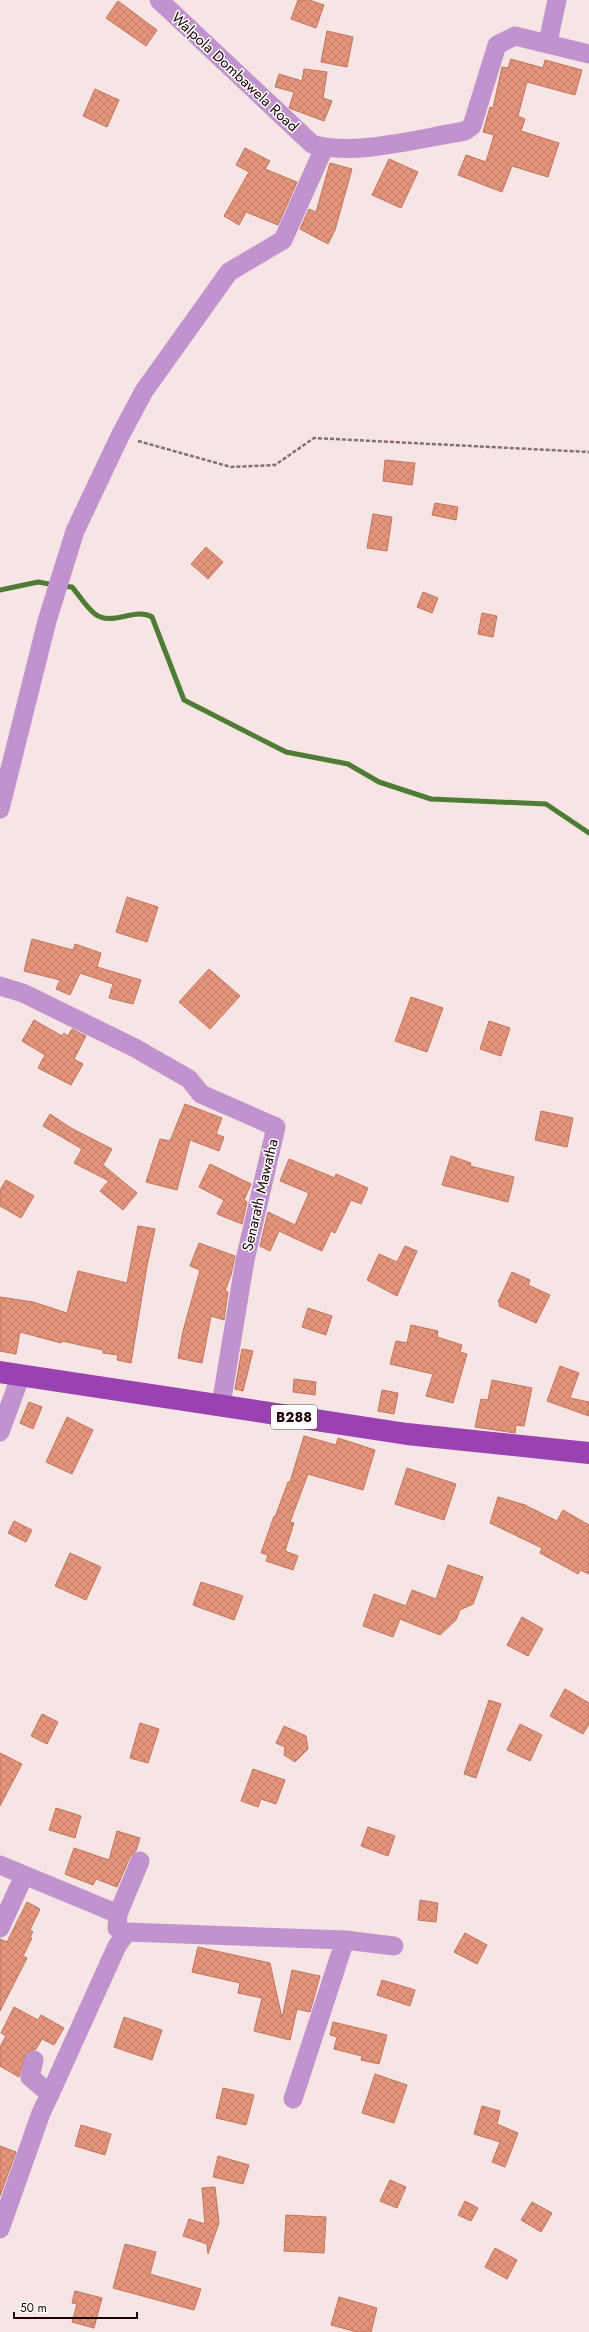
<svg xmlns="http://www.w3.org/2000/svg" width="589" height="2332" font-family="Jost,sans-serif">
<defs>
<pattern id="building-cross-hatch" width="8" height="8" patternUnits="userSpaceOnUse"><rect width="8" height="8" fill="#e4957b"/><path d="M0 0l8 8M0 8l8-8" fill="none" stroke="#c37f69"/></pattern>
</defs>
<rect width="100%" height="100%" fill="#f7e4e4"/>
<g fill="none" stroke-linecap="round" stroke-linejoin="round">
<path stroke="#4e7c35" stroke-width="5" d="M62,586L72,587C79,595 86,607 95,614C112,627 135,607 152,617L184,700L286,752L348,764L379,782L431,799L546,804L589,833
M0,590L38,582L55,585"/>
</g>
<path fill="url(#building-cross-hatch)" stroke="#c1755c" d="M298,0H309L324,5L316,28L291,19Z
M118,1L157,30L146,46L106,18Z
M327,31L353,37L347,67L321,62Z
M511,59L543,68L545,60L582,70L575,95L527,82L518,116L525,119L521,131L559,143L548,177L512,166L502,192L458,175L466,155L486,162L494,135L483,132L490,107L493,108L502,67L508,68Z
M304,69L327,72L323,98L332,101L324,121L289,108L294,92L275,87L279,74L302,81Z
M95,89L119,100L107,127L83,116Z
M245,148L270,161L265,169L297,182L278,225L246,212L239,225L224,216L249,172L236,165Z
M389,159L418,172L401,208L372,195Z
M330,163L352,169L335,230L328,244L300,229L309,209L316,212Z
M385,460L415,463L412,485L383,481Z
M435,503L458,507L456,520L432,515Z
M373,514L392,517L387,551L367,548Z
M206,547L223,562L208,579L191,564Z
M423,592L438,598L432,613L417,607Z
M482,613L497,616L493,637L478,634Z
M127,897L158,907L147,942L116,932Z
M32,939L73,950L75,944L101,953L97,967L141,980L133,1004L109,998L113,984L80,973L70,995L56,989L60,980L24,971Z
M209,969L240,996L210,1029L179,1002Z
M411,997L443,1008L427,1052L395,1041Z
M34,1020L62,1036L64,1033L68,1036L72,1029L86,1036L74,1059L83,1064L71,1085L38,1068L45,1055L22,1041Z
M489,1021L510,1028L501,1056L480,1049Z
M185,1104L222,1118L216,1134L224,1137L219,1151L190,1140L177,1190L146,1182L160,1139L170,1141Z
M541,1111L573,1118L567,1147L535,1140Z
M50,1114L71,1128L112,1149L103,1165L137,1193L123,1210L100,1191L109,1181L74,1163L82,1149L43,1126Z
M451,1156L471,1163L470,1166L514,1177L508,1202L442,1185Z
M289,1159L335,1178L336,1174L368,1188L361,1204L351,1200L335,1233L331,1231L322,1251L279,1231L270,1251L260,1246L268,1212L295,1225L309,1193L280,1181Z
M210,1164L251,1184L244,1200L247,1202L242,1224L217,1214L224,1200L199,1187Z
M6,1180L34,1196L21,1218L0,1206V1190Z
M138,1226L155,1229L147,1266L131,1363L117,1360L118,1355L103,1353V1350L62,1341L61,1343L20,1332L16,1354L0,1351V1297L33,1302L67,1313L78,1271L127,1283Z
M199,1243L235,1256L231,1275L225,1291L228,1292L224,1320L211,1316L202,1363L178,1358L183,1331L200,1270L190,1266Z
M405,1246L417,1251L397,1296L367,1280L379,1254L397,1262Z
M512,1272L530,1280L528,1285L550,1295L536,1323L499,1306L500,1303L498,1302Z
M308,1308L332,1316L326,1335L302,1327Z
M411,1325L438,1331L437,1337L462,1345L460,1352L467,1354L453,1403L426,1396L433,1374L390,1364L396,1341L407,1343Z
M242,1349L253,1351L243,1391L235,1389Z
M560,1366L579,1373L570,1398L589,1402V1416L547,1401Z
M294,1379L316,1382L315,1395L293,1392Z
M492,1380L532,1388L524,1426L516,1425L515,1433L475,1427L481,1399L488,1400Z
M382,1390L398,1393L394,1414L378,1411Z
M29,1402L42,1407L33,1429L20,1423Z
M67,1417L93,1430L72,1474L46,1462Z
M304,1436L336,1445L338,1438L375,1450L363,1490L308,1474L290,1522L294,1523L285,1551L298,1556L293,1570L266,1561L268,1555L261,1553L274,1516L275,1517L288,1482H290Z
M407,1468L456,1484L444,1520L395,1504Z
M498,1497L525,1505L557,1521L563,1510L589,1525V1574L580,1570L578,1574L540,1553L542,1548L490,1523Z
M14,1521L32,1530L26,1542L8,1533Z
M70,1553L101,1567L86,1600L55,1586Z
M448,1565L483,1577L473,1604L460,1610L456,1620L440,1635L400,1619L393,1637L363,1626L374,1594L406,1606L412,1590L436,1599Z
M201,1582L243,1596L234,1620L193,1605Z
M522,1617L543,1629L528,1656L507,1645Z
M565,1689L589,1703V1724L583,1734L550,1716Z
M489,1700L501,1704L476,1778L464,1774Z
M42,1714L58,1722L47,1744L31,1736Z
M140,1723L159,1729L148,1763L130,1758Z
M520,1724L542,1735L530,1761L507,1750Z
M284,1726L306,1736L308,1749L295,1762L284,1755L285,1747L276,1743Z
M0,1753L22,1764L0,1806Z
M253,1769L285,1780L276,1804L261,1799L258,1807L241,1801Z
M56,1808L81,1816L75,1838L49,1830Z
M368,1827L395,1836L388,1856L361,1846Z
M117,1831L140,1838L136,1851L130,1857L117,1887L96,1879L93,1885L65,1874L74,1848L109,1860Z
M420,1900L438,1903L436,1922L418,1920Z
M27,1902L40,1909L30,1930L33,1932L30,1937L32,1938L23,1956L27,1958L0,2011V1939L7,1942Z
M465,1933L487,1945L477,1964L454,1952Z
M198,1947L270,1963L282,2018L292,1970L320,1976L310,2012L297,2009L290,2040L254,2031L262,1998L238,1993L240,1983L192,1972Z
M382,1980L415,1990L410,2006L377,1995Z
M14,2007L38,2020L41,2015L64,2028L54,2045L42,2039L36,2049L26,2053L19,2077L0,2066V2047L6,2036L1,2033Z
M124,2017L162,2030L152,2060L114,2047Z
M333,2022L387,2035L379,2064L361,2060L362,2056L334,2049L337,2037L330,2035Z
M375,2074L407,2085L394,2123L362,2113Z
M223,2088L254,2095L246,2125L216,2118Z
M482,2106L500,2111L497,2124L518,2133L505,2167L492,2162L500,2142L474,2134Z
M81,2125L111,2134L105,2155L75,2146Z
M0,2146L16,2152L0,2196Z
M218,2156L249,2165L243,2184L213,2177Z
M390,2180L406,2187L397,2208L380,2201Z
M215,2187L219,2223L208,2254L207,2244L183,2236L189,2219L205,2224L202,2188Z
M465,2201L478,2208L471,2221L458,2215Z
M532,2202L552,2213L541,2232L521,2220Z
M286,2215L326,2217L324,2253L284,2251Z
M125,2244L156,2252L150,2274L201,2289L194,2310L113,2288Z
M495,2248L517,2260L507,2279L485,2267Z
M75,2291L102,2298L94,2328L72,2322L77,2304L72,2303Z
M339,2297L377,2308L371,2332H357L331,2325Z"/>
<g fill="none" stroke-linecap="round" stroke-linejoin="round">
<path stroke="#866e70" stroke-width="2.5" stroke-dasharray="4 2" stroke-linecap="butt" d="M138,441L231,467L275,465L314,438L589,452"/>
<path stroke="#c193ce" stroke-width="19" d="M159,0L312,144C354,157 421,138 465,131L472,126L497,45L515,36L589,54
M548,42L557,0
M0,809L47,621L75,531L120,436L144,391L229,272L283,240L324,148
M0,986L23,993L135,1048L189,1079L201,1094L276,1127L245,1260L221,1405
M0,1432L21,1375
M140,1861L118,1914L117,1928L127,1932L345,1940L394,1946
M0,1865L118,1914
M0,1928L24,1876
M34,2060L30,2077L50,2094L117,1946L127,1932
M293,2099L345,1940
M0,2229L41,2113L50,2094"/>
<path stroke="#9a42b2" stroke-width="22" d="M0,1372L407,1434L589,1453"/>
</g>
<g text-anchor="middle" stroke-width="3" stroke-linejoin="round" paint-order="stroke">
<rect fill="#fff" stroke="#624e50" stroke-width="1" x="271" y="1405" width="46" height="24" rx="3"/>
<g font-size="14" font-weight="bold" fill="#1e0205">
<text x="294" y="1422">B288</text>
</g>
<g font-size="15" fill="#1e0205" stroke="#fff">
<text transform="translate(235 72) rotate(43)" y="5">Walpola Dombawela Road</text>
<text transform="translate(260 1195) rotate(-77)" y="5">Senarath Mawatha</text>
</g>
</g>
<path d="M14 2312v6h123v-6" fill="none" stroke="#1e0205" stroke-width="2"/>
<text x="20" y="2312" font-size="12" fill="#1e0205" stroke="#ffffff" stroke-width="3" paint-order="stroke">50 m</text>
</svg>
